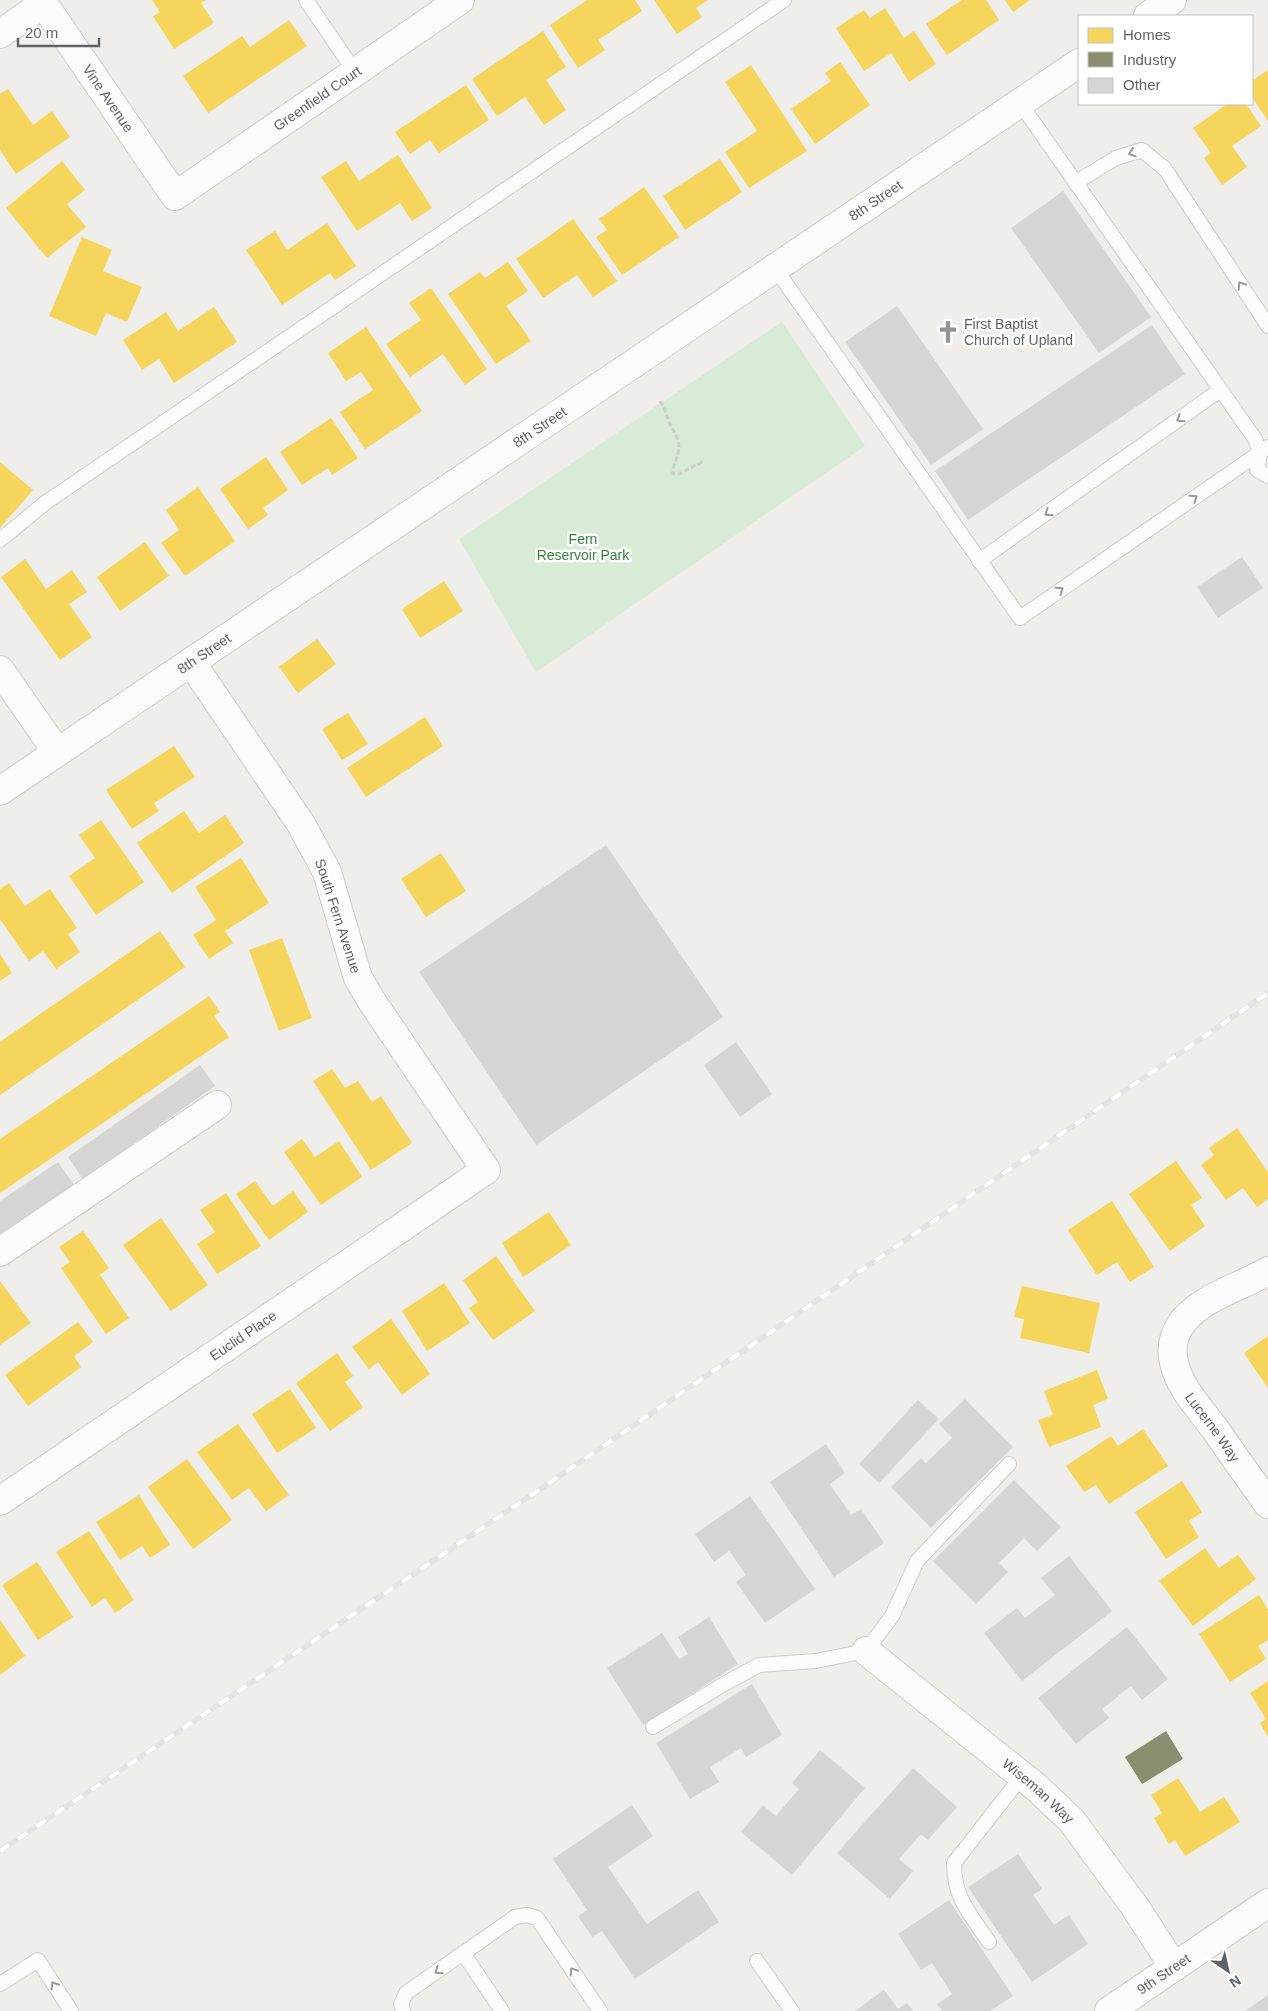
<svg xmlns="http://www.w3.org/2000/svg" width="1268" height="2011" font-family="Helvetica,sans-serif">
<rect width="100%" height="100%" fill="#efeeea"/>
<path fill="#d8ebd6" d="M782,322L865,446L536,672L459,539Z"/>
<path fill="#f6d55c" d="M152,0H206L201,3L214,23L174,49L153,16L160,12Z
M587,0H635L642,11L598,40L605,50L578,68L550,25Z
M654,0H708L696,8L702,17L677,34Z
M962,0H986L999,20L947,55L926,24Z
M1005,0H1030L1013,12Z
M885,8L904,38L914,31L936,64L909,82L891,53L864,71L836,28L864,10L870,18Z
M289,20L307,46L208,113L183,76L242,36L250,47Z
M543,31L566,67L546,80L566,110L544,125L525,97L497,116L472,79Z
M840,62L870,105L815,144L791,109L831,81L825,73Z
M751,65L807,151L749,188L725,152L757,131L725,82Z
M1268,70V121L1252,97V81Z
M466,85L489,120L439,153L430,140L410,154L395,132Z
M8,89L33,125L52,111L70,137L16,174L0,150V94Z
M1227,104H1246L1261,126L1232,146L1247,167L1222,185L1204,158L1211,153L1193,128Z
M398,155L432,208L412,221L400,203L357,231L321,177L346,161L359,181Z
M720,159L742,192L685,230L663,196Z
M62,161L85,190L67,204L86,227L47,258L6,208Z
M644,187L679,237L622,275L596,237L607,230L599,219Z
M573,219L617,281L593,297L577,275L543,298L516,259Z
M327,223L356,266L335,280L330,273L282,305L246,250L275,231L287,250Z
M82,237L112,250L103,271L142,287L127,322L106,313L96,336L49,316Z
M508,262L528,291L506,306L531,341L496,364L448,294L480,272L485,278Z
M431,288L487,369L465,385L443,354L410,377L386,344L421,320L409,303Z
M214,307L237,342L174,383L159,359L142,370L123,340L166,312L178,331Z
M366,327L422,411L365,449L340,412L373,390L361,372L346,381L328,353Z
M331,418L358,458L332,475L328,468L302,485L280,452Z
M266,457L288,490L263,508L268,515L248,529L220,489Z
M0,462L33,490L0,528Z
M198,487L235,541L185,576L161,543L179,530L166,510Z
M145,542L169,576L120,611L97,577Z
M25,559L46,589L72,570L87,592L69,604L92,637L60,660L1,577Z
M444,581L463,611L420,638L402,609Z
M317,639L336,664L298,693L279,667Z
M348,713L368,744L342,760L322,729Z
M425,717L443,746L366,797L347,768Z
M174,746L195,777L154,803L159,811L132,829L106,790Z
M184,811L199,833L225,815L244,843L172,893L137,843Z
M101,820L144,882L96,915L69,876L95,858L79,835Z
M441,853L466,891L426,917L401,879Z
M241,858L269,903L225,931L233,943L209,959L193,935L216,920L195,887Z
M9,883L25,906L50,889L77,928L68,934L80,952L56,969L43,951L29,961L0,919V889Z
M160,931L185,967L0,1095V1042Z
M282,938L312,1018L279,1031L249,950Z
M0,954L12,973L0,981Z
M209,996L220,1012L214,1016L229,1037L0,1193V1139Z
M332,1069L345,1088L358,1081L372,1102L381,1096L412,1143L371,1170L313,1081Z
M1237,1128L1268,1172V1199L1257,1207L1243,1188L1226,1200L1201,1165L1214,1155L1209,1148Z
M302,1139L315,1157L339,1141L362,1177L321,1205L284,1152Z
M1176,1161L1202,1198L1191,1205L1205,1226L1170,1251L1129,1194Z
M255,1181L273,1206L293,1191L308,1212L269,1240L236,1194Z
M226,1193L261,1246L217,1274L197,1244L215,1232L200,1210Z
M1112,1201L1154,1267L1130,1282L1117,1262L1097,1275L1068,1230Z
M549,1212L571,1245L523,1277L502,1243Z
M161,1218L208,1285L171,1311L123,1245Z
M83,1231L109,1268L100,1275L129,1318L106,1334L61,1268L70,1262L59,1247Z
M496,1256L535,1311L493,1340L469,1308L478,1302L463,1280Z
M0,1281L31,1323L0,1345Z
M444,1283L470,1323L427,1351L402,1311Z
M1022,1286L1100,1303L1089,1353L1020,1338L1024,1319L1014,1317Z
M391,1319L430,1374L402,1395L378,1362L369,1369L352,1347Z
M78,1322L93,1342L74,1356L81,1367L28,1406L5,1375Z
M1268,1336V1388L1244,1353Z
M337,1353L353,1376L345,1382L363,1407L330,1431L296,1383Z
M1097,1370L1108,1399L1093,1405L1101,1427L1049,1447L1038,1420L1053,1415L1044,1391Z
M290,1389L316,1428L277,1453L252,1414Z
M238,1424L289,1495L266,1511L249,1488L232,1500L197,1452Z
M1143,1429L1168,1466L1109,1504L1096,1485L1084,1492L1066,1466L1111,1436L1118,1446Z
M187,1459L232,1520L193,1549L148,1487Z
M1182,1481L1202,1512L1189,1521L1199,1537L1166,1559L1135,1512Z
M139,1495L170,1545L150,1558L142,1546L120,1560L96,1522Z
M89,1531L134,1600L115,1613L105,1598L92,1607L56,1552Z
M1205,1548L1219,1568L1238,1555L1256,1579L1193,1626L1159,1581Z
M37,1562L73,1617L38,1640L2,1585Z
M1259,1595L1268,1610V1640L1258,1646L1266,1659L1230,1682L1199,1634Z
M0,1620L25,1656L0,1675Z
M1268,1681V1737L1260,1723L1266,1719L1250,1693Z
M1178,1778L1200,1812L1224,1797L1240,1822L1185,1856L1175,1840L1169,1844L1154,1818L1162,1813L1151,1795Z"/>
<path fill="#8c8c6e" d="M1166,1731L1183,1759L1142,1784L1125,1757Z"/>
<path fill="#d6d5d3" d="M1063,191L1151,317L1099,353L1011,228Z
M897,306L983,429L931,465L845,342Z
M1152,325L1185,374L968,520L935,471Z
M1242,557L1263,588L1218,618L1197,587Z
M606,845L723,1017L536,1145L419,972Z
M736,1042L772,1094L740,1117L704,1065Z
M200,1065L215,1086L83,1179L68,1157Z
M58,1162L74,1185L0,1235V1201Z
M965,1399L1013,1447L931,1528L891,1487L921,1458L926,1463L952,1438L939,1424Z
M918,1400L939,1419L879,1483L859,1464Z
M826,1444L845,1473L830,1484L851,1515L861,1509L884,1543L834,1577L770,1482Z
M1014,1480L1061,1527L1037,1551L1024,1538L999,1563L1008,1572L976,1604L933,1561Z
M750,1496L815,1589L765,1623L736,1582L746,1575L729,1551L714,1562L695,1534Z
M1069,1556L1112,1611L1022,1681L984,1633L1017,1608L1025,1618L1055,1595L1041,1578Z
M709,1617L738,1664L643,1725L607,1668L662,1633L679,1659L688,1654L678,1637Z
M1127,1627L1168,1679L1142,1700L1131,1686L1102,1709L1109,1718L1076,1744L1038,1698Z
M752,1684L782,1735L746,1757L741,1748L710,1767L719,1782L690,1799L656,1743Z
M820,1750L865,1788L792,1875L741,1832L763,1805L776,1816L799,1789L792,1783Z
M913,1768L957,1807L928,1840L921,1834L899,1859L913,1871L890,1899L837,1853Z
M632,1805L653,1836L608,1867L647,1924L698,1890L719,1922L635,1979L602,1931L592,1937L578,1916L587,1910L553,1859Z
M1018,1854L1042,1889L1033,1895L1054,1925L1069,1915L1088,1944L1032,1982L968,1887Z
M949,1900L1013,1996L990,2011H942L937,2004L952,1994L932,1963L921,1970L898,1934Z
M884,1990L898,2009L907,2003L913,2011H855Z
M1268,1995V2011H1245Z"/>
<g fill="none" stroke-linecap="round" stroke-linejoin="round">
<defs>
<path id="service" d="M306,0L355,72
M1020,103L1255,439L1260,452L1257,470L1268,476
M1075,183L1116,158L1142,150L1165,169L1268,326
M775,268L1020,618L1268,447
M0,540L45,503L784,0
M979,561L1220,390
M653,1727L724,1684L759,1665L816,1661L866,1651L892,1616L917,1561L1009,1464
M989,1942C970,1914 954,1898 954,1863L1022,1776
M463,1953L502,2011
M757,1961L792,2011
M0,1984L38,1960L71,2011
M403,2011L401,2004L406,1993L515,1917L527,1915L537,1918L600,2011"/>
<g id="minor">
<path id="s1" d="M41,0L175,196L460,0"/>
<path d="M0,34L43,4"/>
<path d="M0,670L57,752"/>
<path d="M0,1252L217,1105"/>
<path id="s2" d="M1268,1271C1241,1287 1207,1295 1185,1319C1176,1329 1171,1343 1173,1357C1176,1384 1200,1409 1215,1429C1232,1454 1250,1479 1268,1504"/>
<path id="s3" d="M0,1501L486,1170L373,1003L358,978L327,872L301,824L191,662"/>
<path id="s4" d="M866,1651L1036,1787L1072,1821L1135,1907L1174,1967"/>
</g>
<g id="tertiary">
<path d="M1148,16L1172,0"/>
<path id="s5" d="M0,791L1079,63"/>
<path id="s6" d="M1109,2011L1268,1903"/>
</g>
</defs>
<use href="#service" stroke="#cbcccc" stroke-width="16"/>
<use href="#minor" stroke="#cbcccc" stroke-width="30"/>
<use href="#tertiary" stroke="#cbcccc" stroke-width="30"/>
<path stroke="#cacfcc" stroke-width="3" stroke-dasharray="5 2.5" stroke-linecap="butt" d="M660,401C666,409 666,417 671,426C674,433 679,439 679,447C679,457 672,464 673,474H679L704,461"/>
<use href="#service" stroke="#fdfcfc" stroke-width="14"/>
<use href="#minor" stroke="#fdfcfc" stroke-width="28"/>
<use href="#tertiary" stroke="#fdfcfc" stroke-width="28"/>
<defs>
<path id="rail" d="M0,1851L536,1492L1268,993"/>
</defs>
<use href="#rail" stroke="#e4e4e4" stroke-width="5.5"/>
<use href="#rail" stroke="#fff" stroke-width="4" stroke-dasharray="11" stroke-linecap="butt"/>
</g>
<defs><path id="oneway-chevron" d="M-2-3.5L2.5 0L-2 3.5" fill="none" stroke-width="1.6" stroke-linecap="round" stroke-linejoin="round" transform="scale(1.25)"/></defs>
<g stroke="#96999c">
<use href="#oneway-chevron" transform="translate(1132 153) rotate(162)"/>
<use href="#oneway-chevron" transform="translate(1241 285) rotate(-124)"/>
<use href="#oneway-chevron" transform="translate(1180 419) rotate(145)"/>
<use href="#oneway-chevron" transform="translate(1194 498) rotate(-35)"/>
<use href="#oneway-chevron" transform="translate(1048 513) rotate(145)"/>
<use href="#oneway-chevron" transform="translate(1060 590) rotate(-35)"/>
<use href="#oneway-chevron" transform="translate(438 1971) rotate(145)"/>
<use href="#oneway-chevron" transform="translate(573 1971) rotate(-124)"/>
<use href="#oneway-chevron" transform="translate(54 1985) rotate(-123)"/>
</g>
<defs>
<symbol id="church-bare" viewBox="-9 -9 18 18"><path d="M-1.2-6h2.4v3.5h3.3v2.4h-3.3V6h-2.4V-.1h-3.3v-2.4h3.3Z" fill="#919496" stroke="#fff" stroke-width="2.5" paint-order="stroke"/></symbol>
</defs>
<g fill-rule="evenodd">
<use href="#church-bare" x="932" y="316" width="32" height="32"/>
</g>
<g text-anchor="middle" stroke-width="5" stroke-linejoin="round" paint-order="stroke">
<g font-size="14" fill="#5f6368" stroke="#fff">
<text dy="5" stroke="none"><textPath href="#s1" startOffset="119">Vine Avenue</textPath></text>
<text dy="5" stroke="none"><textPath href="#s1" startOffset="410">Greenfield Court</textPath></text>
<text dy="5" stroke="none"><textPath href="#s5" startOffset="1056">8th Street</textPath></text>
<text dy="5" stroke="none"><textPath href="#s5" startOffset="651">8th Street</textPath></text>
<text dy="5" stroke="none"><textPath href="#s5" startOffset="246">8th Street</textPath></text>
<text transform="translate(338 916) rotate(72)" y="5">South Fern Avenue</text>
<text dy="5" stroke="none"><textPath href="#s3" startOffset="294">Euclid Place</textPath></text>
<text dy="5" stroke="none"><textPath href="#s2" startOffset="219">Lucerne Way</textPath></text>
<text dy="5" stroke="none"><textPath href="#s4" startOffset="222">Wiseman Way</textPath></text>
<text dy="5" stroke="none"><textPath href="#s6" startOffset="66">9th Street</textPath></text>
</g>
<g font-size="14" fill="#5f6368" stroke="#fff" text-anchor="start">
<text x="964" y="329">First Baptist<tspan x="964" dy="16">Church of Upland</tspan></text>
</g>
<g font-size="14" fill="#348238" stroke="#fff">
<text x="583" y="544">Fern<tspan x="583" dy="16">Reservoir Park</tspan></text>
</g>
</g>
<rect x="1078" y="15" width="175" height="90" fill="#ffffff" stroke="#bfc1c3"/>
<rect x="1088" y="28" width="25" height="15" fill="#f6d55c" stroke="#bfc1c3"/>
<text x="1123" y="40" font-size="15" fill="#5f6368">Homes</text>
<rect x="1088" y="52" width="25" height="15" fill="#8c8c6e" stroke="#bfc1c3"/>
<text x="1123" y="65" font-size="15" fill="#5f6368">Industry</text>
<rect x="1088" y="78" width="25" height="15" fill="#d6d5d3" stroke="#bfc1c3"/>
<text x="1123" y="90" font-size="15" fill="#5f6368">Other</text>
<g transform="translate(1228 1971) rotate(146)" stroke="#ffffff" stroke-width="4" paint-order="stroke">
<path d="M0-4L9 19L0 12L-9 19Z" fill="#5f6368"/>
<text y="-8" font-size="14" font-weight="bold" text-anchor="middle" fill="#5f6368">N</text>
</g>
<path d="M18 38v8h81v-8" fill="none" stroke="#5f6368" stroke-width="2.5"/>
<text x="25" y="38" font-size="15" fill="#5f6368" stroke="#ffffff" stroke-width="4" paint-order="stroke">20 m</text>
</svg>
